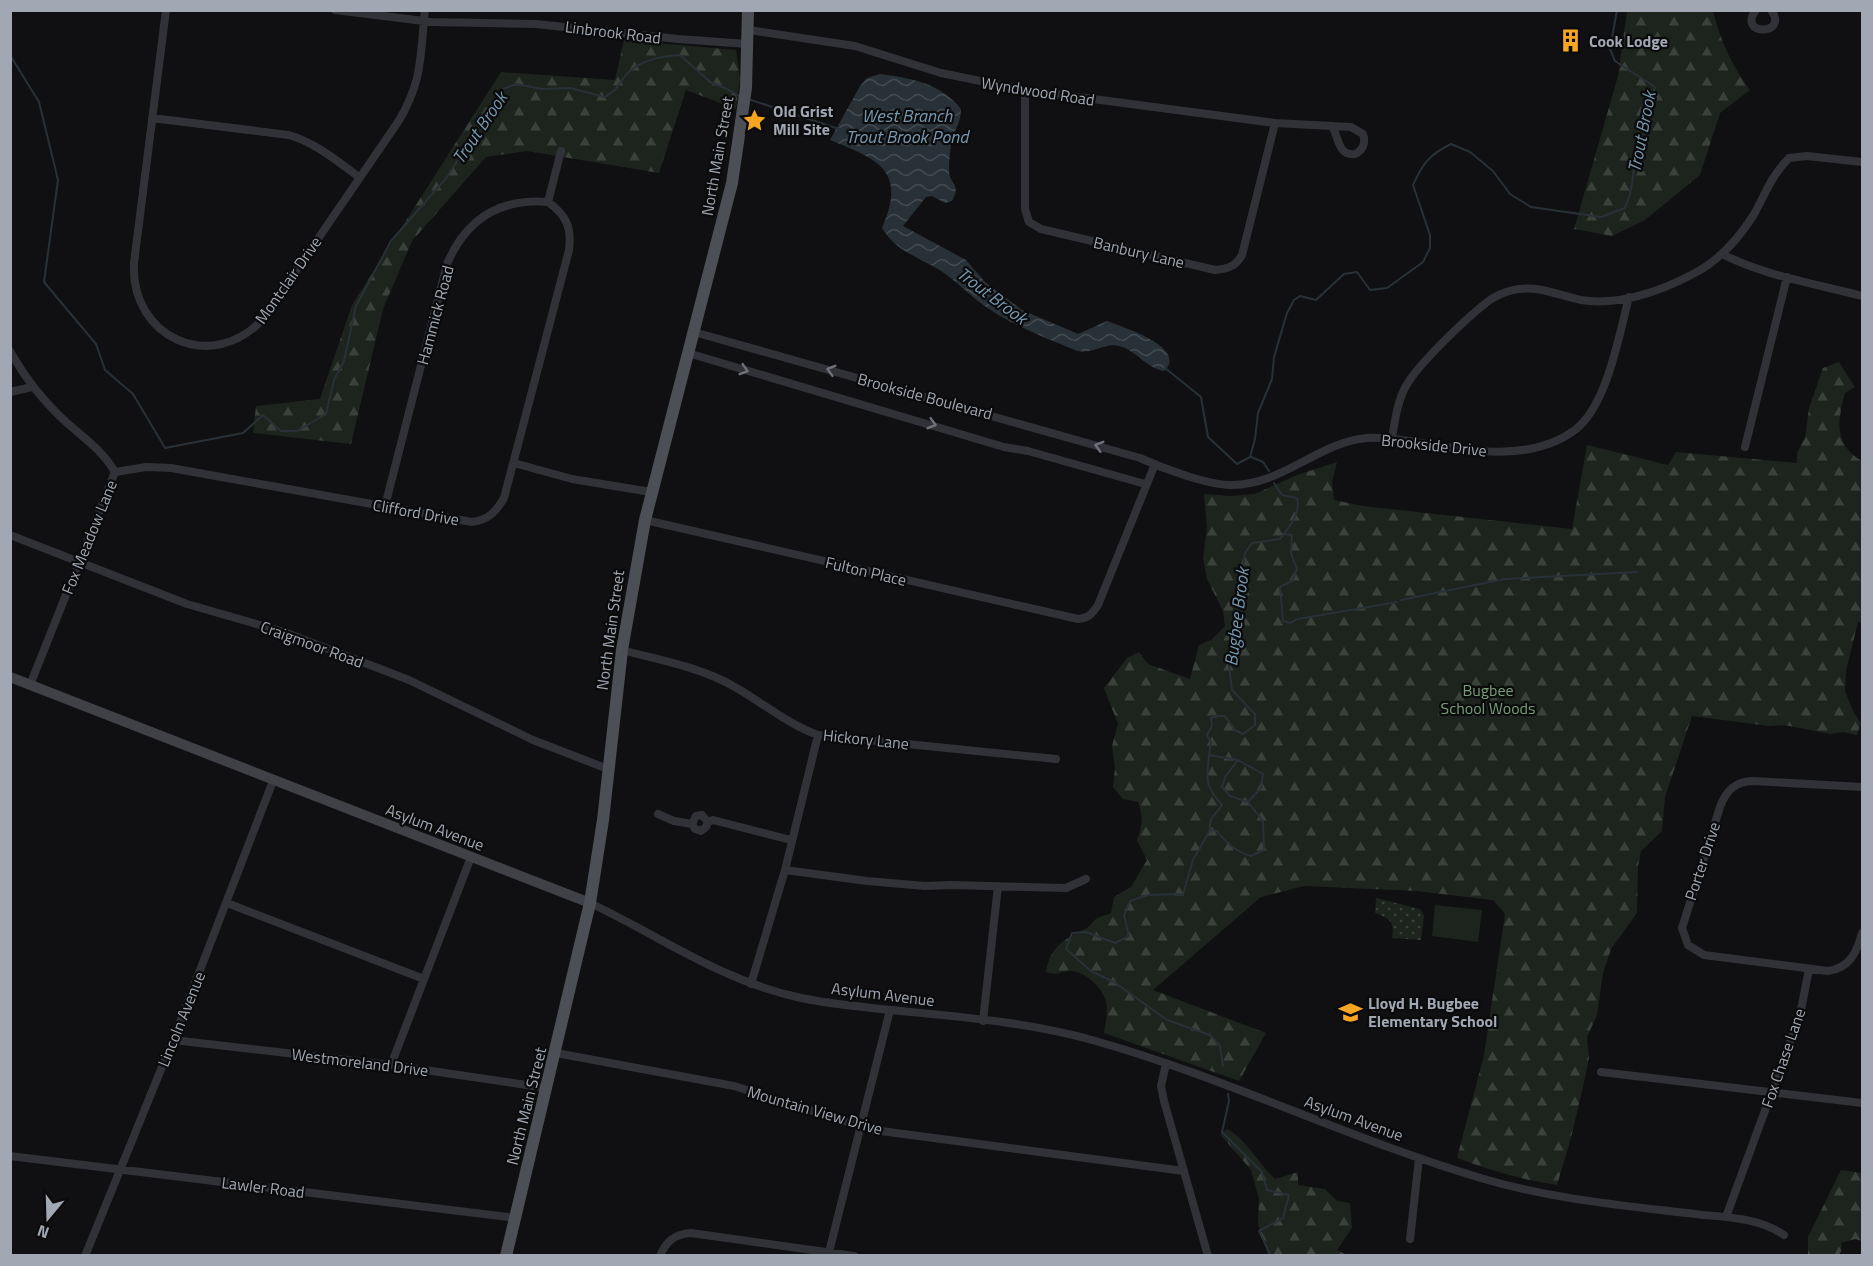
<svg xmlns="http://www.w3.org/2000/svg" width="1873" height="1266" font-family="'Titillium Web',sans-serif">
<defs>
<pattern id="green-dots" width="8" height="8" patternUnits="userSpaceOnUse" patternTransform="scale(1.5)"><rect width="8" height="8" fill="#1c241d"/><path d="M2 2h.1M6 6h.1" fill="none" stroke="#3a413b" stroke-width="1.8" stroke-linecap="round"/></pattern>
<pattern id="forest-firs" width="22" height="20" patternUnits="userSpaceOnUse" patternTransform="scale(1.5)"><rect width="22" height="20" fill="#1c241d"/><path d="M5 1l3.5 6h-7zM16 11l3.5 6h-7z" fill="#3a413b"/></pattern>
<pattern id="water-waves" width="16" height="10" patternUnits="userSpaceOnUse" patternTransform="scale(1.5)"><rect width="16" height="10" fill="#283137"/><path d="M0 5q4-4 8 0t8 0" fill="none" stroke="#444c52"/></pattern>
</defs>
<rect width="100%" height="100%" fill="#101012"/>
<path fill="url(#green-dots)" d="M1376,898L1420,909L1424,916L1421,940L1392,938C1395,920 1389,919 1375,913Z"/>
<path fill="url(#forest-firs)" d="M1627,11H1713C1720,40 1732,66 1750,90L1720,113L1700,175L1645,220L1612,236L1574,229L1618,76Z
M624,40L736,50L740,79L736,109L686,90L659,173L527,151L486,157L412,241L383,309L351,444L253,433L256,406L320,399L352,305L501,72L615,80Z
M1839,362L1855,387L1845,393C1837,421 1834,445 1862,461V623L1858,622L1846,671L1845,691L1853,711L1861,723L1857,735L1843,732L1830,734L1784,725L1769,726L1692,716L1665,797L1662,831L1641,851L1638,866L1637,913L1611,949L1603,973L1597,1015L1587,1037L1589,1058L1585,1078L1571,1138L1557,1185C1522,1180 1490,1170 1457,1158L1484,1055L1505,914L1493,900L1416,891L1304,886L1261,897L1153,990L1266,1033L1239,1081L1104,1033C1108,1009 1111,998 1091,980C1085,975 1079,971 1070,971C1059,971 1060,976 1046,972C1050,946 1066,938 1087,928C1091,925 1093,921 1097,918C1101,916 1107,915 1111,913L1114,897L1131,887L1147,860L1137,840C1143,826 1143,815 1138,802L1123,799L1113,787L1115,768L1112,746L1118,724L1104,688L1127,658L1139,652L1148,664L1190,679L1199,645L1211,640L1225,626L1223,611L1207,579L1203,558L1207,527L1204,494L1230,496L1255,494L1297,475L1337,462L1332,482L1334,500L1363,506L1572,529L1587,445L1668,465L1676,452L1797,463V453L1805,438L1809,408L1823,368Z
M1227,1129C1247,1140 1258,1163 1275,1179L1298,1172V1185L1325,1189L1337,1201L1350,1203L1352,1228L1337,1250L1347,1255H1268L1258,1224L1259,1199L1251,1170L1220,1134Z
M1841,1170L1862,1173V1241L1855,1239L1841,1243L1842,1249L1839,1255H1808V1237Z"/>
<path fill="#1c241d" d="M1435,905L1482,910L1478,942L1432,936Z"/>
<path fill="url(#water-waves)" d="M880,74C910,78 941,83 961,109C961,120 957,126 953,136C950,147 949,159 949,170C949,185 962,183 952,201L945,203L932,196L926,197L903,226L966,260L985,282L1022,310L1078,334L1107,321C1123,327 1189,348 1164,371C1146,368 1136,350 1119,346C1106,342 1094,354 1077,351C1047,338 1016,327 989,309C972,298 958,282 941,271C919,257 895,251 882,228C907,170 879,160 830,140L860,86L867,78Z"/>
<g fill="none" stroke-linecap="round" stroke-linejoin="round">
<path stroke="#283137" stroke-width="2" d="M10,55L39,102L58,180L44,282L96,344L105,370L133,394L165,448L243,433L263,415L281,431H297L326,414L334,380L344,361L356,306L391,241L447,177L503,89L516,84L542,89L570,88L605,97C620,88 617,85 627,74C640,60 662,56 680,55L710,82L727,89L739,96
M748,99L839,129
M1165,368L1201,397L1208,437L1237,464L1250,457L1255,439L1258,413L1272,379L1274,357L1287,313L1294,300L1300,296L1316,300L1344,274L1357,272L1370,290L1387,288L1423,262L1430,248V235L1413,185C1423,163 1429,155 1451,144L1470,152L1493,171L1510,194L1531,207L1601,217L1625,208C1635,186 1633,164 1637,140C1640,123 1651,106 1655,87L1615,61L1610,49L1617,10
M1251,457L1263,462L1269,471
M1283,534L1292,535L1291,553L1297,569L1292,581L1280,587L1283,621L1290,623L1298,619L1397,602
M1401,600L1505,579L1637,572
M1209,756C1206,780 1205,786 1222,805C1216,815 1208,817 1210,830
M1238,760L1225,777L1222,787L1230,796L1248,802
M1223,1066L1220,1046L1210,1035L1167,1020L1114,982L1091,971L1066,949L1072,933L1086,932L1115,943L1129,936L1124,915L1130,901L1148,895L1183,894L1193,860L1210,830L1217,831C1227,844 1235,851 1251,856L1264,850L1263,821L1248,802L1261,788L1263,774L1238,760L1209,755L1211,742L1207,735L1212,726L1211,718L1218,716H1225L1235,730L1243,734L1255,725V714L1232,690L1229,665L1237,645L1235,631L1245,553L1252,543L1280,539C1289,527 1301,514 1297,498L1282,495L1274,483
M1228,1094L1229,1101L1222,1132L1262,1172L1267,1190L1289,1195L1283,1218L1259,1231L1271,1256"/>
<path stroke="#313237" stroke-width="8" d="M166,10L134,263C130,337 211,375 263,319L398,122C423,81 420,56 425,10
M335,10L432,22L536,24L678,39L748,44
M1756,10C1736,36 1790,36 1771,10
M749,30L855,46L941,73L1025,90L1275,123L1351,127L1363,134C1366,143 1363,150 1355,154C1338,156 1339,138 1332,126
M1025,90V209L1029,222L1041,229L1215,270C1228,269 1236,266 1242,255L1275,123
M152,118L289,135C316,143 337,161 359,177
M1724,255C1766,276 1816,284 1862,296
M694,332L1140,458C1162,468 1207,485 1231,485C1281,486 1319,442 1367,438C1381,437 1395,439 1408,441C1463,449 1527,465 1575,430C1607,406 1619,335 1629,297
M10,351C25,378 43,401 66,422C84,438 103,451 115,472
M688,353L1004,447L1028,451L1145,484
M10,392L32,387
M1392,438C1395,421 1397,402 1406,386C1418,364 1472,312 1493,298C1500,294 1510,290 1519,289C1539,286 1561,296 1581,300C1617,306 1659,292 1691,275C1718,262 1737,241 1753,216C1765,195 1771,176 1789,158L1807,156L1862,162
M1745,447L1787,277
M514,463L572,479L651,492
M115,472L146,467L171,468L472,522C488,520 496,512 504,498L569,250C572,227 566,215 548,202
M385,506L447,264C466,219 499,198 548,202L561,151
M645,520L1078,619C1089,618 1092,614 1098,605L1155,464
M10,535L187,604L284,632L409,680L533,740L608,769
M622,650C659,660 700,667 733,686C762,702 787,724 818,735L1056,759
M30,685L115,472
M1862,787L1753,781C1735,781 1726,791 1720,807L1682,928L1688,945L1704,955L1828,971C1850,968 1857,952 1862,933
M658,814L674,821L692,824
M708,822L706,827L701,831L695,829L692,824L696,816L702,815L708,822L713,820L791,840
M785,870L867,881L925,886L951,885L1066,888L1086,879
M227,903L424,979
M590,903C660,936 720,980 797,997C822,1003 847,1005 872,1008C945,1016 1021,1020 1092,1040C1225,1077 1351,1140 1484,1179C1555,1200 1630,1206 1703,1215C1730,1217 1761,1219 1784,1235
M751,984L785,870L818,735
M983,1021L998,886
M173,1040L391,1065L547,1088
M556,1053L734,1086L873,1130L1184,1171
M1166,1064L1161,1086L1164,1101L1208,1256
M391,1065L471,857
M1601,1072L1862,1103
M10,1156L516,1218
M1726,1217L1800,1015L1809,969
M1410,1239L1419,1158
M85,1256L173,1040L273,781
M660,1256C666,1241 675,1234 691,1233L854,1256
M828,1256L890,1010"/>
<path stroke="#3f4147" stroke-width="10" d="M10,677L590,903"/>
<path stroke="#4d4f56" stroke-width="12" d="M506,1256L590,903L603,820L622,650L645,520L732,183L746,88L748,10"/>
</g>
<defs><path id="oneway-chevron" d="M-2-3.5L2.5 0L-2 3.5" fill="none" stroke-width="1.6" stroke-linecap="round" stroke-linejoin="round" transform="scale(1.5)"/></defs>
<g stroke="#6f727b">
<use href="#oneway-chevron" transform="translate(744 370) rotate(17)"/>
<use href="#oneway-chevron" transform="translate(831 370) rotate(-164)"/>
<use href="#oneway-chevron" transform="translate(932 424) rotate(16)"/>
<use href="#oneway-chevron" transform="translate(1099 446) rotate(-164)"/>
</g>
<defs>
<symbol id="building-bare" viewBox="-9 -9 18 18"><path d="M-4-6H4V6H1V3H-1V6H-4ZM-2.5-4.3h1.7v1.8h-1.7ZM.8-4.3h1.7v1.8H.8ZM-2.5-1h1.7V.8h-1.7ZM.8-1h1.7V.8H.8Z" fill="#f6a523" stroke="#0b0b0c" stroke-width="2.5" paint-order="stroke"/></symbol>
<symbol id="sight-bare" viewBox="-9 -9 18 18"><path d="M0-6L1.8-2.2L6-1.7L2.9 1.2L3.7 5.4L0 3.3L-3.7 5.4L-2.9 1.2L-6-1.7L-1.8-2.2Z" fill="#f6a523" stroke="#0b0b0c" stroke-width="2.5" paint-order="stroke"/></symbol>
<symbol id="school-bare" viewBox="-9 -9 18 18"><path d="M0-5L7-2L0 1L-7-2ZM-4 1L0 2.5L4 1V4Q0 6-4 4Z" fill="#f6a523" stroke="#0b0b0c" stroke-width="2.5" paint-order="stroke"/></symbol>
</defs>
<g fill-rule="evenodd">
<use href="#building-bare" x="1554" y="24" width="33" height="33"/>
<use href="#sight-bare" x="738" y="104" width="33" height="33"/>
<use href="#school-bare" x="1334" y="996" width="33" height="33"/>
</g>
<g text-anchor="middle" stroke-width="4.5" stroke-linejoin="round" paint-order="stroke">
<g font-size="16" fill="#a1a7b3" stroke="#0b0b0c">
<text transform="translate(613 32) rotate(7)" y="6">Linbrook Road</text>
<text transform="translate(1038 91) rotate(9)" y="6">Wyndwood Road</text>
<text transform="translate(717 156) rotate(-80)" y="6">North Main Street</text>
<text transform="translate(1139 252) rotate(13)" y="6">Banbury Lane</text>
<text transform="translate(288 280) rotate(-55)" y="6">Montclair Drive</text>
<text transform="translate(435 315) rotate(-75)" y="6">Hammick Road</text>
<text transform="translate(925 396) rotate(15)" y="6">Brookside Boulevard</text>
<text transform="translate(1434 445) rotate(6)" y="6">Brookside Drive</text>
<text transform="translate(416 512) rotate(10)" y="6">Clifford Drive</text>
<text transform="translate(89 537) rotate(-68)" y="6">Fox Meadow Lane</text>
<text transform="translate(866 571) rotate(13)" y="6">Fulton Place</text>
<text transform="translate(610 630) rotate(-82)" y="6">North Main Street</text>
<text transform="translate(312 644) rotate(20)" y="6">Craigmoor Road</text>
<text transform="translate(866 739) rotate(6)" y="6">Hickory Lane</text>
<text transform="translate(435 827) rotate(21)" y="6">Asylum Avenue</text>
<text transform="translate(1702 861) rotate(-72)" y="6">Porter Drive</text>
<text transform="translate(883 994) rotate(7)" y="6">Asylum Avenue</text>
<text transform="translate(181 1019) rotate(-68)" y="6">Lincoln Avenue</text>
<text transform="translate(1783 1058) rotate(-71)" y="6">Fox Chase Lane</text>
<text transform="translate(360 1062) rotate(7)" y="6">Westmoreland Drive</text>
<text transform="translate(526 1106) rotate(-76)" y="6">North Main Street</text>
<text transform="translate(815 1110) rotate(16)" y="6">Mountain View Drive</text>
<text transform="translate(1354 1118) rotate(20)" y="6">Asylum Avenue</text>
<text transform="translate(263 1187) rotate(7)" y="6">Lawler Road</text>
</g>
<g font-size="16" font-weight="bold" fill="#a1a7b3" stroke="#0b0b0c" text-anchor="start">
<text x="1589" y="47">Cook Lodge</text>
<text x="773" y="117">Old Grist<tspan x="773" dy="18">Mill Site</tspan></text>
<text x="1368" y="1009">Lloyd H. Bugbee<tspan x="1368" dy="18">Elementary School</tspan></text>
</g>
<g font-size="16" fill="#779f77" stroke="#0b0b0c">
<text x="1488" y="696">Bugbee<tspan x="1488" dy="18">School Woods</tspan></text>
</g>
<g font-size="18" font-style="italic" fill="#7698b0" stroke="#0b0b0c">
<text x="907" y="122">West Branch<tspan x="907" dy="21">Trout Brook Pond</tspan></text>
<text transform="translate(480 128) rotate(-56)" y="6">Trout Brook</text>
<text transform="translate(1642 132) rotate(-79)" y="6">Trout Brook</text>
<text transform="translate(992 296) rotate(37)" y="6">Trout Brook</text>
<text transform="translate(1237 617) rotate(-83)" y="6">Bugbee Brook</text>
</g>
</g>
<rect width="1873" height="1266" fill="none" stroke="#a1a7b3" stroke-width="24"/>
<g transform="translate(48 1218) rotate(199)" stroke="#0b0b0c" stroke-width="4.5" paint-order="stroke">
<path d="M0-4.5L10 22L0 15L-10 22Z" fill="#a1a7b3"/>
<text y="-9" font-size="16" font-weight="bold" text-anchor="middle" fill="#a1a7b3">N</text>
</g>
</svg>
